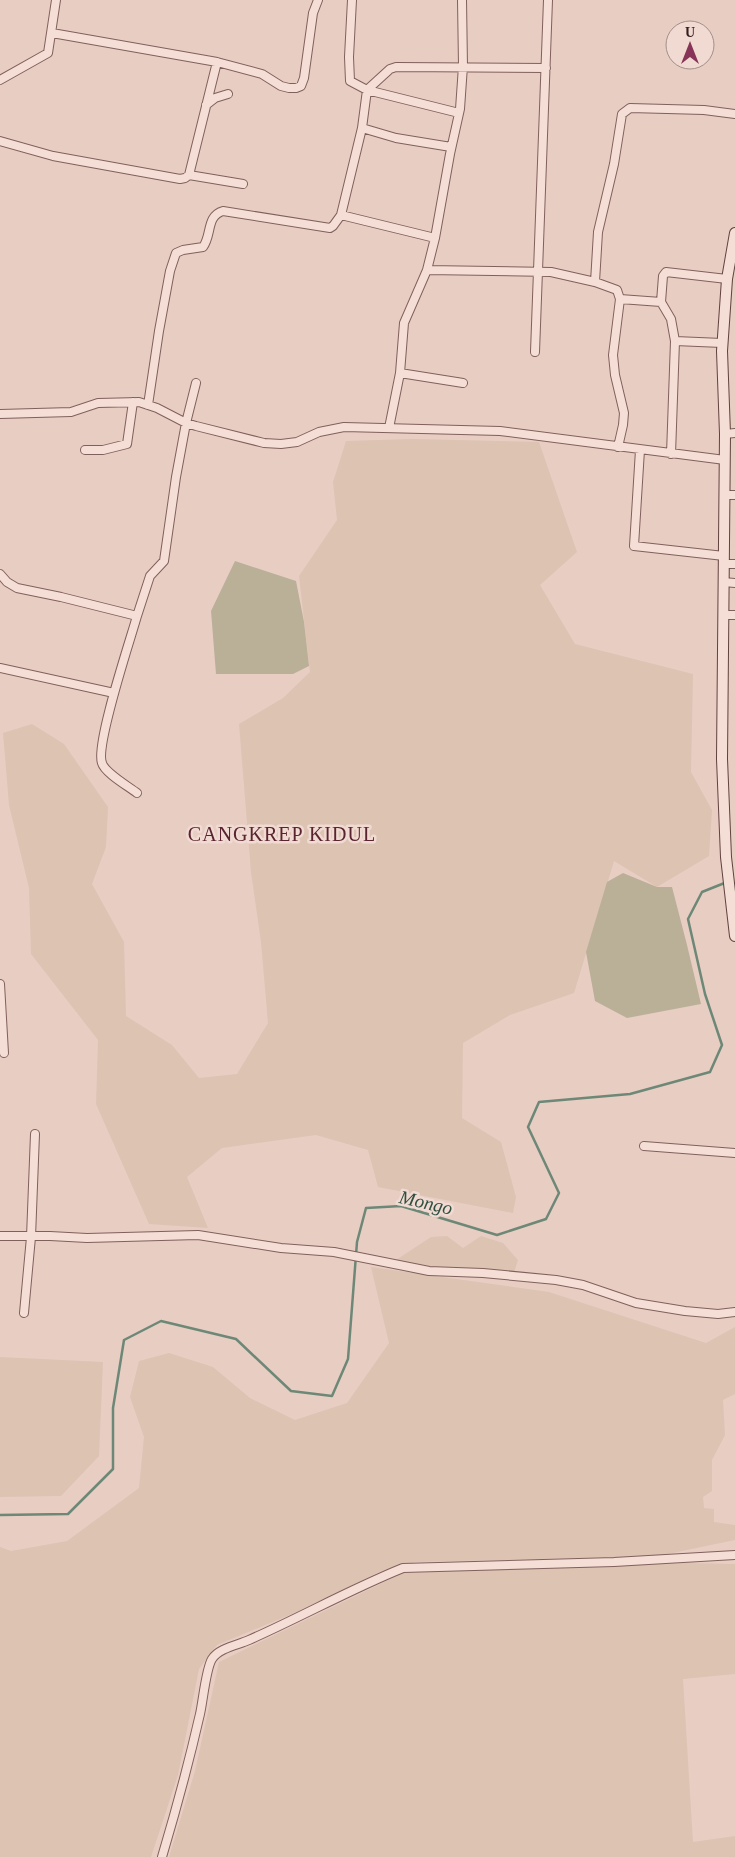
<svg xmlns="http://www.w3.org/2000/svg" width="735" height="1857" font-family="'Times New Roman',serif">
<rect width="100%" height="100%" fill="#e8cdc3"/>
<path fill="#dcc3b2" d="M412,439L539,442L577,552L540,585L575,644L693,674L691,772L712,810L709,856L657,887L614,861L574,993L510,1015L463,1043L462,1118L501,1142L516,1197L513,1213L378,1187L368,1150L316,1135L222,1148L187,1177L208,1228L149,1224L96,1104L98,1040L31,954L29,888L9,805L3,733L32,724L64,744L108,807L106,847L92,884L124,942L126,1016L172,1045L199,1078L237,1074L268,1023L261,942L251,872L239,724L283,698L310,672L299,576L337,520L333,482L346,441Z
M447,1236L463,1248L481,1236L503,1243L518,1260L514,1273L429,1269L396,1260L431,1237Z
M371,1267L549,1292L706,1343L735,1327V1394L723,1400L725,1435L712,1460V1491L703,1497L704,1508L714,1509V1522L735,1525V1540L658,1556L415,1562L379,1572L299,1611L217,1645L199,1669L178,1775L151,1857H0V1547L11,1551L67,1541L139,1488L144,1437L130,1397L139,1361L169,1353L213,1367L250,1398L295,1420L347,1403L389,1343Z
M0,1357L103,1362L99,1456L61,1496L0,1497Z
M684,1563L735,1564V1674L683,1679L693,1842L735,1836V1857H169L195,1771L219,1662L403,1573Z"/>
<path fill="#baaf97" d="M235,561L296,581L304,622L309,666L293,674H216L211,611Z
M623,873L657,887H672L687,945L701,1004L627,1018L595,1001L586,952L607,882Z"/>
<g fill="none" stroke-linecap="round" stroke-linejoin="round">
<path stroke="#6d8876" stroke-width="2.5" d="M0,1515L68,1514L113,1469V1408L124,1340L161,1321L236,1339L291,1391L332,1396L348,1359L357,1242L366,1208L401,1206L497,1235L546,1219L559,1193L528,1127L539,1102L630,1094L710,1072L722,1045L705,994L688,919L702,892L727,882"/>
<defs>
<path id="street" d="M352,0L349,57L350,81L367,90L459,113
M52,33L217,62L262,74L281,86L289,88H296L301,86L304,78L313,13L318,0
M0,80L48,53L56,0
M206,105L215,98L228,94
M362,128L396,138L451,147
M0,141L53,156L180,179L185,178L189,175L243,184
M189,175L217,62
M435,238L341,215L362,128L367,90L390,69L396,67L546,68
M427,270L551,272L595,282L617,290L620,299L661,302L663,276L666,272L727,279
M595,282L598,232L614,164L622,114L630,108L704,110L735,114
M661,302L671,319L675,341L671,454
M675,341L722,343
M535,352L548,0
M400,373L463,383
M148,405L159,331L170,271L176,253L183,250L203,247C212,235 206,216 223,211L330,228L333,226L341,215
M0,414L71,412L98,403L139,402L157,408L186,423L196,426L264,443L281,444L297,442L319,432L344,427L500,431L725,460
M389,428L400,373L404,323L427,270L435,238L450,154L460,109L463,66L462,0
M725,434L735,433
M618,447L623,425L624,413L615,375L613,355L620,299
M85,450H103L127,444L133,402
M640,450L634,546L724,556
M724,495H735
M724,564H735
M0,574L7,582L17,588L61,597L137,616C130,641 95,745 102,763C105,773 128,786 137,793
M723,582L735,583
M723,615H735
M137,616L150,576L164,561L176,477L186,423L196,383
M0,668L114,693
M0,984L4,1053
M644,1146L735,1153
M0,1236H50L87,1238L198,1235L281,1248L334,1252L429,1271L483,1273L556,1280L583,1285L636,1303L685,1311L718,1314L735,1312
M24,1313L31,1237L35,1134
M162,1857C176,1810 189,1762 200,1714C203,1701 206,1668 212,1659C219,1648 238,1645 249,1640C301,1617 351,1589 403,1568L614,1562L735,1555"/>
<path id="secondary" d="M735,233L727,279L722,351L725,434L722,759L726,857L735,936"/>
</defs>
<use href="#street" stroke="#80605c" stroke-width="10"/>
<use href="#secondary" stroke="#61423f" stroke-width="12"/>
<use href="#street" stroke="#f4ded5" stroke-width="8"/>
<use href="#secondary" stroke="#f4ded5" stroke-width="10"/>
</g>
<g text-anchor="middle" stroke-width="5" stroke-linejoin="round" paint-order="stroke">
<g font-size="19" font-style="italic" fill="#2f4f40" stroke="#f0dad2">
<text transform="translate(426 1202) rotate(13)" y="7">Mongo</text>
</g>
<g font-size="20" letter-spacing="1" fill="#59232f" stroke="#f0dad2">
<text x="282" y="841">CANGKREP KIDUL</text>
</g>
</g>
<g transform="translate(690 45)"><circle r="24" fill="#f0dad2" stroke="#a48f8a"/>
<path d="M0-4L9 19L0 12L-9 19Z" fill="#873458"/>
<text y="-8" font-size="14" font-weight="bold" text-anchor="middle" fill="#311f1e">U</text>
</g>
</svg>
